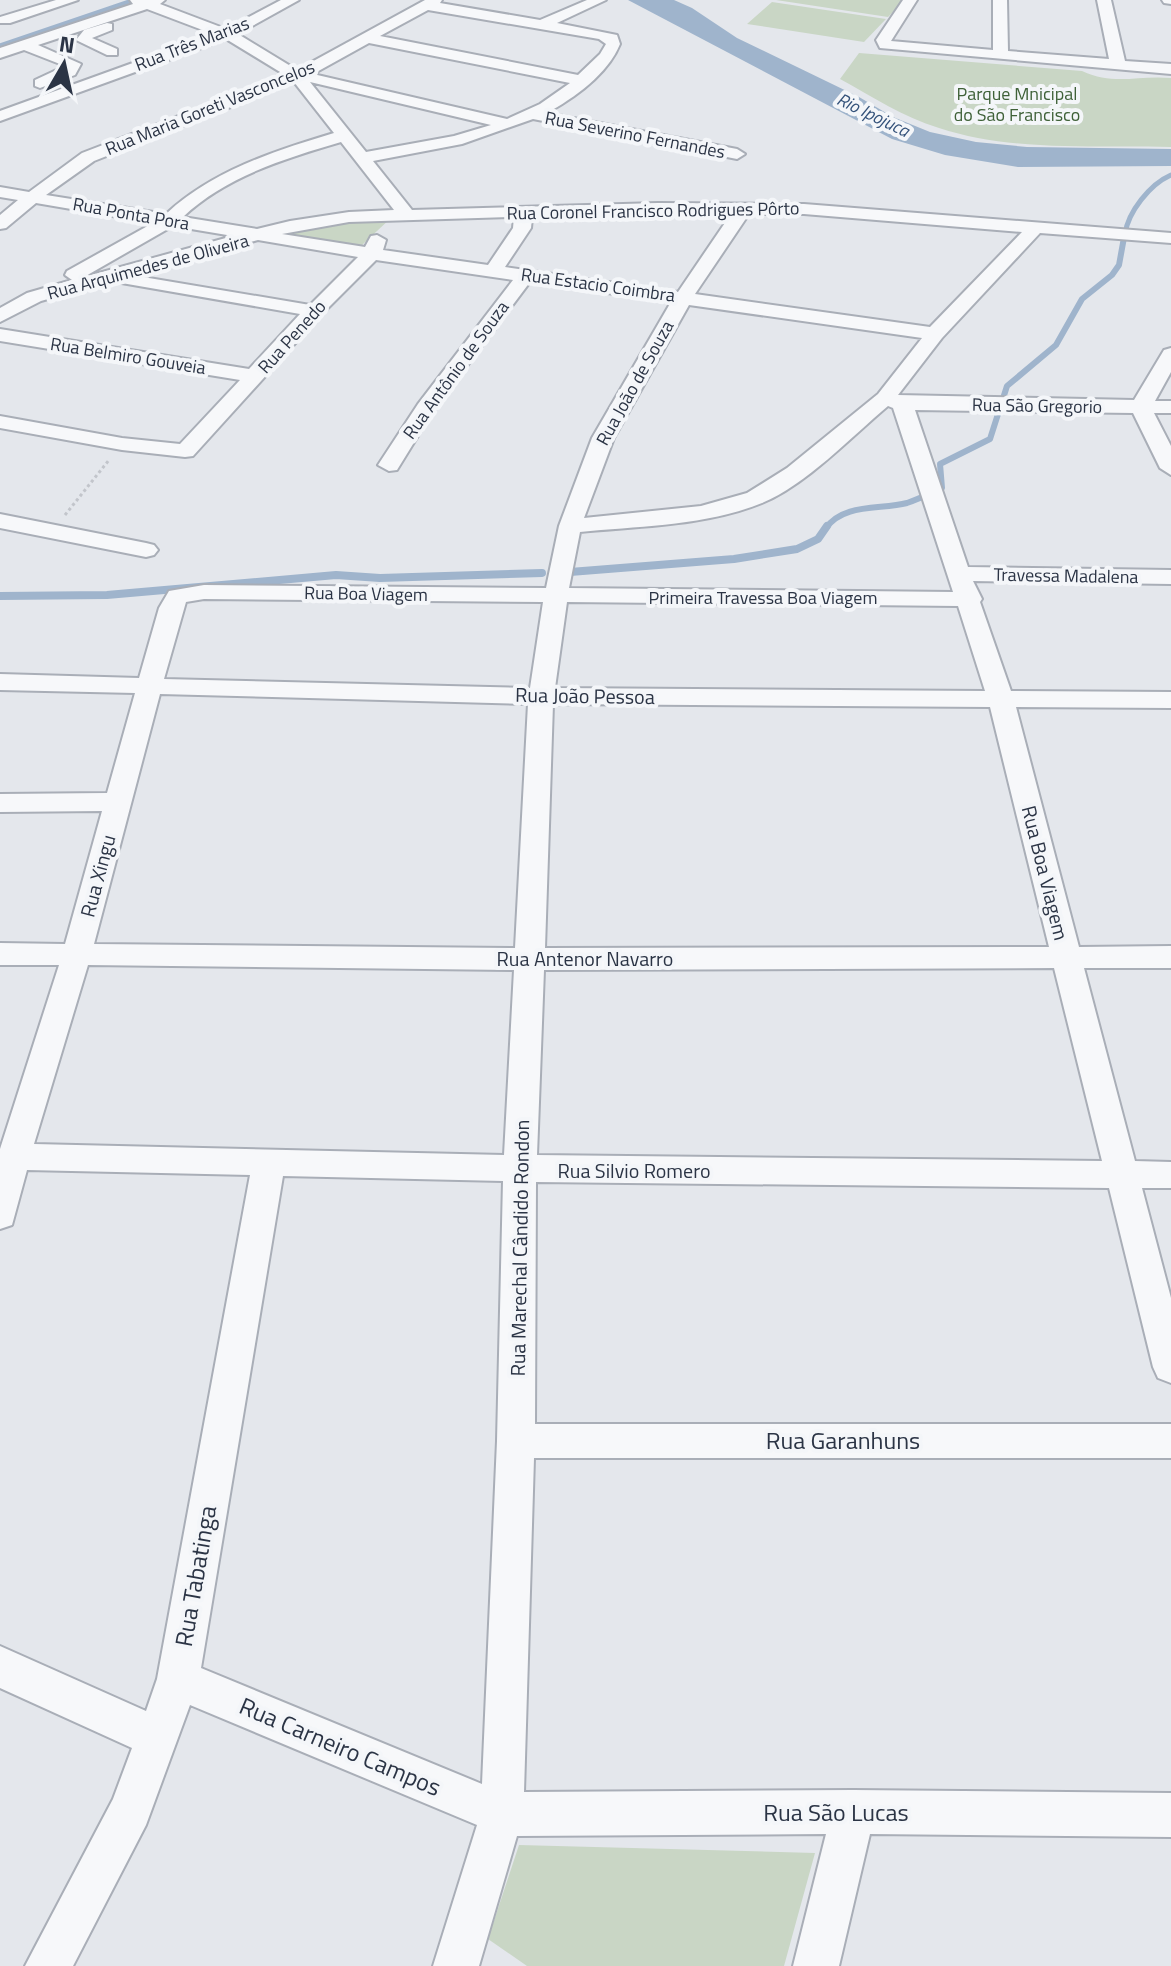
<svg xmlns="http://www.w3.org/2000/svg" width="1171" height="1966" font-family="'Titillium Web',sans-serif">
<rect width="100%" height="100%" fill="#e4e7ec"/>
<path fill="#c9d6c5" d="M776,0H905L888,17Z
M772,2L886,19L864,42L747,24Z
M859,53L1082,71C1115,86 1136,75 1171,78V147C1095,145 1012,152 939,128C903,117 873,97 840,79Z
M392,217L362,245L279,233L313,223Z
M519,1845L815,1853L784,1966H527L488,1939Z"/>
<path fill="#9fb4cc" d="M628,0H674L692,8L737,38L859,97L893,117L930,132L976,142L1027,147L1171,149V166L1018,167L945,155L892,139Z"/>
<g fill="none" stroke-linecap="round" stroke-linejoin="round">
<path stroke="#9fb4cc" stroke-width="5" d="M0,46L129,2
M1125,234C1128,212 1150,184 1171,175"/>
<path stroke="#9fb4cc" stroke-width="6" d="M826,528C844,503 880,510 907,503C919,499 931,493 942,488L940,464L990,439L1007,386L1056,345L1082,299L1112,275L1119,265L1125,232"/>
<path stroke="#9fb4cc" stroke-width="8" d="M570,572L734,559L797,549L818,539L827,526
M0,596L107,595L336,575L380,578L542,573"/>
<defs>
<path id="minor" d="M56,0H78L10,23H0V17Z
M130,0H165L160,4L226,29L281,0H299L238,34L297,70L425,0H442L440,3L540,20L587,0H606L557,23L617,35L620,44C608,74 574,98 547,113L737,149L745,154L737,159L533,119L462,144L373,161L412,210L658,203L804,204L1171,233V243L1040,233L942,338L898,395L1134,400L1164,350L1171,348V372L1155,401H1171V413H1154L1171,446V475L1160,468L1133,413L915,410L968,567L1171,570V584L973,581L982,599L980,602L1011,691L1171,692V708L1016,707L1079,947L1171,946V968H1084L1135,1161L1171,1162V1188H1142L1171,1298V1383L1158,1378L1153,1367L1109,1188L536,1182L535,1424H1171V1458H534L524,1792L853,1790L1171,1793V1837L870,1834L839,1966H793L826,1834L517,1836L479,1966H433L477,1825L190,1705L146,1825L73,1966H25L113,1799L132,1748L0,1688V1646L146,1711L157,1679L250,1175L27,1170L12,1225L0,1229V1149L59,965H0V943L65,944L102,811L0,812V794L107,793L135,693L0,690V674L139,678L159,608L169,591L204,585L546,588L559,526L592,438L671,302L530,282L434,410L397,470L389,471L378,465L418,404L513,280L376,260L321,315L193,456L185,457L122,450L0,428V416L122,438L180,444L240,380L0,341V329L249,369L300,314L110,281L41,301L0,322V308L27,293L72,280L65,275L67,271L153,223L36,203L6,228L0,229V215L18,200L0,197V187L29,192L82,153L285,75L226,39L0,121V111L213,34L147,9L38,45L81,64L75,75L40,88L35,86V80L65,66L24,50L0,58V48L133,4ZM428,10L599,39L606,44L600,54L578,75L380,36ZM369,43L570,83L540,104L507,119L313,74ZM294,82L334,133C274,151 212,171 166,214L46,195L94,161ZM310,82L491,125L454,136L366,152ZM341,142L394,210L349,212L290,221L257,229L183,217C225,177 286,158 341,142ZM658,213L731,214L678,292L505,267L531,228L532,217ZM749,214H804L1022,232L930,327L695,294ZM514,217L513,228L488,265L383,250L386,240L377,235L371,236L365,247L282,234L349,222ZM173,226L233,236L84,277ZM258,240L358,257L310,305L131,275ZM689,305L922,338L878,394L787,468L747,493L701,506L584,518L614,438ZM888,406L893,408L953,592L569,588L580,532C640,526 705,526 762,503C806,485 851,437 888,406ZM204,599L543,602L530,688L164,679L186,602ZM567,602L958,606L985,691L555,688ZM160,694L528,704L515,948L94,944ZM553,704L990,707L1049,947L545,948ZM88,965L514,970L504,1155L34,1144ZM1054,968L1102,1161L537,1155L544,970ZM283,1176L503,1181L497,1441L482,1784L201,1668Z
M903,0H917L891,41L993,50V0H1007L1008,51L1109,59L1097,0H1111L1125,61L1171,64V74L880,48L876,40Z
M1162,0H1171V4L1164,3Z
M107,23L112,24V30L92,38L117,49V55H107L76,40L84,30Z
M0,514L146,543L154,545L158,550L154,555L146,557L0,528Z"/>
</defs>
<use href="#minor" stroke="#a9aeb7" stroke-width="4"/>
<path stroke="#c2c5cb" stroke-width="3" stroke-dasharray="3 3" stroke-linecap="butt" d="M65,515L109,460"/>
<use href="#minor" fill="#f7f8fa" fill-rule="evenodd"/>
</g>
<g text-anchor="middle" stroke-width="8" stroke-linejoin="round" paint-order="stroke">
<g font-size="18" fill="#2b3445" stroke="#f4f6f9">
<text transform="translate(192 44) rotate(-21)" y="6">Rua Três Marias</text>
<text transform="translate(210 108) rotate(-22)" y="6">Rua Maria Goreti Vasconcelos</text>
<text transform="translate(635 135) rotate(11)" y="6">Rua Severino Fernandes</text>
<text transform="translate(653 211) rotate(-1)" y="6">Rua Coronel Francisco Rodrigues Pôrto</text>
<text transform="translate(131 214) rotate(10)" y="6">Rua Ponta Pora</text>
<text transform="translate(148 267) rotate(-15)" y="6">Rua Arquimedes de Oliveira</text>
<text transform="translate(598 285) rotate(8)" y="6">Rua Estacio Coimbra</text>
<text transform="translate(292 337) rotate(-48)" y="6">Rua Penedo</text>
<text transform="translate(128 356) rotate(9)" y="6">Rua Belmiro Gouveia</text>
<text transform="translate(456 370) rotate(-54)" y="6">Rua Antônio de Souza</text>
<text transform="translate(635 383) rotate(-61)" y="6">Rua João de Souza</text>
<text transform="translate(1037 406) rotate(1)" y="6">Rua São Gregorio</text>
<text transform="translate(1066 576) rotate(1)" y="6">Travessa Madalena</text>
<text transform="translate(366 594) rotate(1)" y="6">Rua Boa Viagem</text>
<text x="763" y="604">Primeira Travessa Boa Viagem</text>
</g>
<g font-size="18" fill="#3f6138" stroke="#f4f6f9">
<text x="1017" y="100">Parque Mnicipal<tspan x="1017" dy="21">do São Francisco</tspan></text>
</g>
<g font-size="18" font-style="italic" fill="#34527a" stroke="#f4f6f9">
<text transform="translate(873 115) rotate(26)" y="6">Rio Ipojuca</text>
</g>
<g font-size="20" fill="#2b3445" stroke="#f4f6f9">
<text transform="translate(585 696) rotate(1)" y="7">Rua João Pessoa</text>
<text transform="translate(1045 873) rotate(76)" y="7">Rua Boa Viagem</text>
<text transform="translate(98 876) rotate(-75)" y="7">Rua Xingu</text>
<text x="585" y="966">Rua Antenor Navarro</text>
<text x="634" y="1178">Rua Silvio Romero</text>
<text transform="translate(520 1248) rotate(-89)" y="7">Rua Marechal Cândido Rondon</text>
</g>
<g font-size="24" fill="#2b3445" stroke="#f4f6f9">
<text x="843" y="1449">Rua Garanhuns</text>
<text transform="translate(196 1576) rotate(-80)" y="8">Rua Tabatinga</text>
<text transform="translate(340 1747) rotate(23)" y="8">Rua Carneiro Campos</text>
<text x="836" y="1821">Rua São Lucas</text>
</g>
</g>
<g transform="translate(64 64) rotate(9)" stroke="#f4f6f9" stroke-width="6" paint-order="stroke">
<path d="M0-6L14 30L0 20L-14 30Z" fill="#2b3445"/>
<text y="-12" font-size="22" font-weight="bold" text-anchor="middle" fill="#2b3445">N</text>
</g>
</svg>
